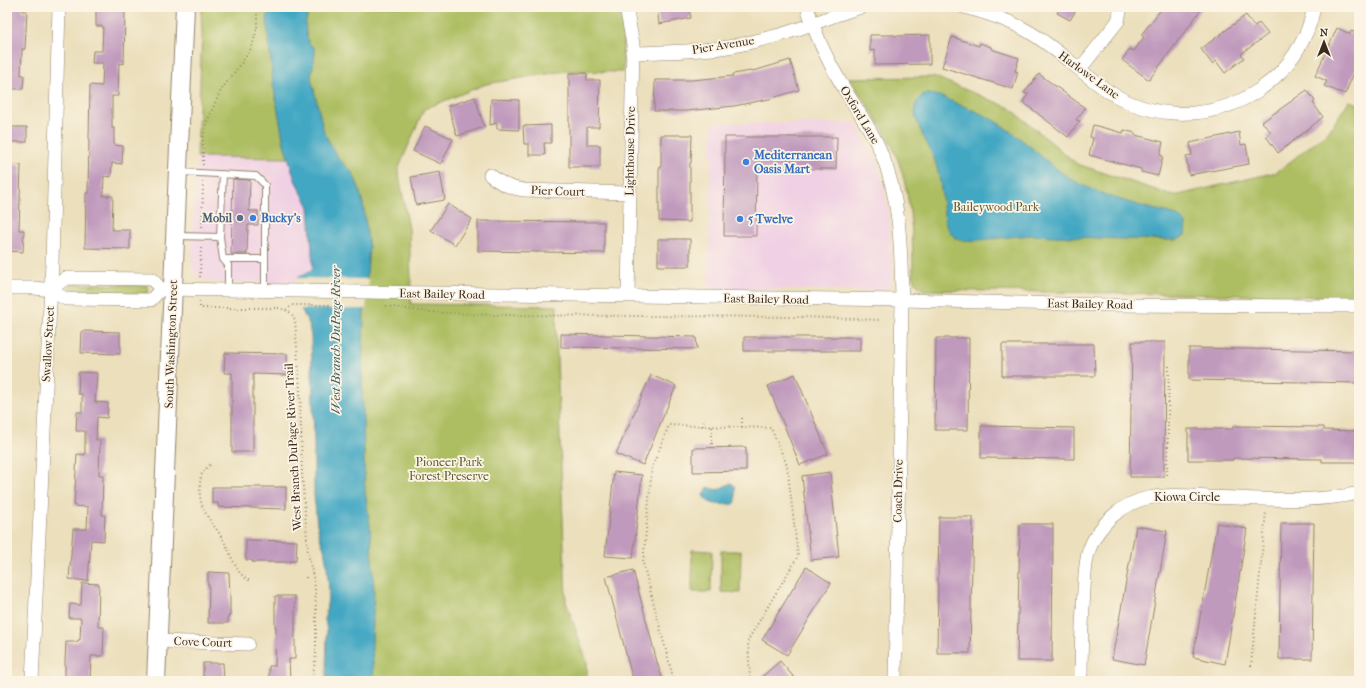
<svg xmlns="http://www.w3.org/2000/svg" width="1366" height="688" font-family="'IM FELL French Canon',serif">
<rect width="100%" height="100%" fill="#fcf5e5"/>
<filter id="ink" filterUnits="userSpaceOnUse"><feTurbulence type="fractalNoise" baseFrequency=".025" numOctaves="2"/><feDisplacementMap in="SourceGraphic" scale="8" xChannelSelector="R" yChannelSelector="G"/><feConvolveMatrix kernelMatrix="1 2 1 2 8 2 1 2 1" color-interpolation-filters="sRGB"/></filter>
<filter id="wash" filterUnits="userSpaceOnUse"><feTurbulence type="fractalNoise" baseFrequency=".012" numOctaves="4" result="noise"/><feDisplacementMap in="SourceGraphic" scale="16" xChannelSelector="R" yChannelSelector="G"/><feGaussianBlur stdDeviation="0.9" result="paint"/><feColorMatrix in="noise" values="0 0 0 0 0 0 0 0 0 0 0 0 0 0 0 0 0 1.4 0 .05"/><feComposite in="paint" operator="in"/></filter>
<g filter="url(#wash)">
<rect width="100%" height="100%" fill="#ebdfbc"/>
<path fill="#f0d0e4" d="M712,123H855L868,146L880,171L888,209L893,276L890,285L884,289L876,291L708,288Z
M197,157L289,158L295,180L309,207L312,248L313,267L310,271L298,277V283L216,282L206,280L198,277L194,272L191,258Z"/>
<path fill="#adbe62" stroke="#747440" d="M201,7H619L623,30V72L565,71L486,84L424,109L398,170L409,229L411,279V304L557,306L556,330L566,602L587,662V681H348L335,190L289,158L197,157L202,33Z
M935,77L1010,108L1077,164L1174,196L1277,172L1329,131L1349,101L1359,104V297L923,290L915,283L913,275C913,232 911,188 893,148C881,123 864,101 849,78Z
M72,284L147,285L149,289L147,294L71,293L69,288Z
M692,550L712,551L711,592H692Z
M721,551H741L740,593L721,592Z"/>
<path fill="#43a7c3" stroke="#3f6870" d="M268,7H311C304,24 304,26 309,44L314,47L315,55L311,77L324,132L338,158L352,172L358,185L363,203L369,248L364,314L362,381L365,491L370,525L372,556L374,591L372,646L374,681H326L327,632L325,619L329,591L327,566L324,549L320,538L317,524L314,495V438L311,337L309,324L300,307L298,277L310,271L313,267L309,207L295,180L284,144L273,84L267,22Z
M924,94C936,93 947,99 958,104C974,110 990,117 1004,127C1028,142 1047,164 1071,179C1093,192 1120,200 1145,207C1158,211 1177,212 1186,223L1185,235L1181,238L1176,240L1121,239L1031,235L968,241L955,238L950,232L946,225C942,205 942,184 936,164C931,149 916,126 915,113C914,105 918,99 924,94Z
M731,483L735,486L736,502L734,504C723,504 708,507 703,495L708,487L717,490Z"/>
<path fill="#ebdfbc" d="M296,278L369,279L366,309H298Z"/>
<g id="blocks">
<path fill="#c09abd" d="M9,7H22V11H27L25,49H22L21,75H24L23,89H7Z
M96,7H115V9H125L124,64L119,63L118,96H112V128H114V145L123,146L122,164L112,163L111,177L104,176L103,196H113L112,230H130V249L85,248L86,193H88L90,85L102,86L103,63H92L93,51H102L103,26H96Z
M657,7H689L691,18L659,24Z
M1061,7H1078L1070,20L1057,13Z
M1163,7H1203L1149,80L1122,60L1130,49L1134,51L1144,37L1141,35Z
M1246,15L1254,26L1259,23L1268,34L1241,54L1244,58L1225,73L1216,61L1212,64L1201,49Z
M1337,28L1350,34L1351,31L1359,34V61L1345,94L1324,86L1327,81L1315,76Z
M870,35H895V36L930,35V64L875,65V50L870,51Z
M952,37L979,46L980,43L991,47V49L1019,58L1015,71L1018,72L1013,89L942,67Z
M790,60L799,90L769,99L734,106L687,111H654L655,80H692L733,76V74L757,70Z
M569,73H587V80H600L599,127H587V145H600V167H569Z
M1039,74L1085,108L1076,120L1080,121L1068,137L1023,102L1028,94L1024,93Z
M1307,90L1315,101L1313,103L1323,117L1278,153L1266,136L1271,132L1262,122Z
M475,97L484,127L457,136L448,106Z
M491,99L519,100V130L497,129V123L490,125Z
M551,125V143H544L545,155H529V144H524L523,126Z
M1093,125L1123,133L1124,130L1135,133V135L1163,142L1160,155L1163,156L1158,176L1141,172V169L1089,155L1093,138L1090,137Z
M425,126L453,139L441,164L413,151Z
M7,127H27V142H7Z
M1239,132L1241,145L1246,144L1249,164L1189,175L1186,156L1192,155L1190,143Z
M661,135H692L691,163H690V222L659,221V168H661Z
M725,137H837L836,169H757L756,236H724Z
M7,164L21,165L19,230H24L23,252L7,251Z
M440,172L445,200L416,205L411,177Z
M233,179L250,180L249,211H258V225H248L247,254H231Z
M448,204L472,219L455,245L431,230Z
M478,221L604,222V253L478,251Z
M658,239H690V266H658Z
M82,331L120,332V354L81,353Z
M561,334L696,337L697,349L561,347Z
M744,337H860V351H744Z
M936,338H969L968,430H935Z
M1132,342H1165L1164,477H1130Z
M1002,344H1094L1095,376H1002Z
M1189,348L1359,351V383L1189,380Z
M225,353L287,354V375L253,374V452H232V373H224Z
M79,372L97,373L95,402L108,403L107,418L97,417L96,440H100L99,475H103L102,515H105L104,541L91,540L88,581L69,579L73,529H87L88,507L74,506L77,454L85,455V431H76L77,412H82V394H78Z
M795,374L828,454L800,465L768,386Z
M651,375L676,386L643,465L616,454Z
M981,426L1074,428V459L981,458Z
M1233,426L1324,427V430L1359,431V462H1322V459L1233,458V460H1188V429H1233Z
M746,447V471L693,472V448Z
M614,472L642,475L633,558L605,556Z
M830,472L839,557L811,560L802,476Z
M212,487H286V509L218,507V503H212Z
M939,517H973L970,653H937Z
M1217,523L1247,529L1225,664L1193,657Z
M1281,523H1314L1312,659H1279Z
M1020,524H1053L1052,661H1017Z
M1136,526L1167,531L1144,665L1112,659Z
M246,540L297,541L296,561H290V562H252V560H246Z
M806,567L831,583L787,655L762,640Z
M633,570L657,662L663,681H634L630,669L606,577Z
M208,572L229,573L230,597V616H228V623H208L209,585H208Z
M82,583L99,584L98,627H104L103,656H91L90,680L65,681V662L66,642H77L78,640H80L81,618H69L70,604L81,605Z
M275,596H295V659H289L290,680L288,681H269V666H275L276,627H275Z
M780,661L797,681H757Z
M203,663H223L224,681H205V677H203Z"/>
</g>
</g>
<g filter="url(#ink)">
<use href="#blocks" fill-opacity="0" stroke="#93846d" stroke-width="1"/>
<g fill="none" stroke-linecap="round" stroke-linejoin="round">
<defs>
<path id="lane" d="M180,172L256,176L265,185V290
M223,174L220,237L223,259L228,265V290
M177,236L220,237
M223,259H264"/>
<path id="street" d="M626,7L633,44L628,296
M807,7C815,34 827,60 842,85C855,107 870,127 880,150C901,198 901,250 902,300L895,681
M964,7C987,13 1010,20 1031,33C1059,50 1081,73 1108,91C1154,121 1213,121 1259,90C1287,71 1308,41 1314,7
M632,53C659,52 685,52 712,49C736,47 760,40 783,34C810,26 835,14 862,7
M1080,69L1118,21L1121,7
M490,175C501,184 510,188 524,190L629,193
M7,288H35L50,290L66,299L151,300L161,289L902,300L1106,305L1359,306
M50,290L66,278L152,279L161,289
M158,641L248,644
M1081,674C1081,645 1082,617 1084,589C1085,576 1085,562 1089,550C1098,525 1122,503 1148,498C1167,494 1189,496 1208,497C1258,498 1310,504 1359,493
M32,681L52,263L59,7"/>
<path id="secondary" d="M156,681L185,7"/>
</defs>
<use href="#lane" stroke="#93846d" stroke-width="8"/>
<use href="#street" stroke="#93846d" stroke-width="14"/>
<use href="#secondary" stroke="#93846d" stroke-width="20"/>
<path stroke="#93846d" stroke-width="2" stroke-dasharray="1 3" stroke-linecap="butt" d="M203,165V138L207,121L221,90L243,61L252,47L257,28V7
M202,227L203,182
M200,277L201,246
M200,302V308H279C286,310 292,312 295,320L300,390L302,473L308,553L315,587L316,608V654L312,681
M386,306L429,312L490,315L801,317L881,320
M286,310L293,305H332
M703,426L704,418
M742,427V418
M712,448V426
M292,460V457
M210,465C202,471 200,476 200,486C198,510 211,520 223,539C228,548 235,568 241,574C244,577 248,580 251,582
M1167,479L1169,365
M306,577V581
M1251,666L1266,512
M674,681L643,563L652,468L669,425L771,428L787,465L798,556L748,640L750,681"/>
<use href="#lane" stroke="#fff" stroke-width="6"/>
<use href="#street" stroke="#fff" stroke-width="13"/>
<use href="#secondary" stroke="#fff" stroke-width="18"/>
</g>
</g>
<g fill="#3f7fe0" stroke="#fcf5e5" stroke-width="1.5">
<circle cx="746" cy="162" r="4"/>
<circle cx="253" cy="218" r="4"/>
<circle cx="740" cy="219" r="4"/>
</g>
<circle fill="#5c6f8a" stroke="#fcf5e5" stroke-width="1.5" cx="240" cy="218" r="4"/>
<g text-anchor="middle" stroke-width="3.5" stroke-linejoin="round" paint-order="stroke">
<g font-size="12" fill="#3b2a1e" stroke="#fcf5e5">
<text transform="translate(723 45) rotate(-9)" y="4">Pier Avenue</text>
<text transform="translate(1089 75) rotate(36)" y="4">Harlowe Lane</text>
<text transform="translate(860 115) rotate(59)" y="4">Oxford Lane</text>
<text transform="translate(630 151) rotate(-89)" y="4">Lighthouse Drive</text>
<text transform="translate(558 191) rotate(2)" y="4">Pier Court</text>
<text transform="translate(442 294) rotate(1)" y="4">East Bailey Road</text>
<text transform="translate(766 299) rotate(1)" y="4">East Bailey Road</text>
<text transform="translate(1090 304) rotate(1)" y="4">East Bailey Road</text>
<text transform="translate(48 344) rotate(-87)" y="4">Swallow Street</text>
<text transform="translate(171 344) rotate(-88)" y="4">South Washington Street</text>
<text transform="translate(293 447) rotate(-93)" y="4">West Branch DuPage River Trail</text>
<text transform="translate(898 491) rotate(-89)" y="4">Coach Drive</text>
<text x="1187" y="501">Kiowa Circle</text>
<text transform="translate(203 642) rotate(2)" y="4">Cove Court</text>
</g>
<g font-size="12" font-weight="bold" fill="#366cbe" stroke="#fcf5e5" text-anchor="start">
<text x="754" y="159">Mediterranean<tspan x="754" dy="14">Oasis Mart</tspan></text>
<text x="261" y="222">Bucky's</text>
<text x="748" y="223">5 Twelve</text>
</g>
<g font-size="12" fill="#5d5632" stroke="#fcf5e5">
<text x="996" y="211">Baileywood Park</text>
<text x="449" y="466">Pioneer Park<tspan x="449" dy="14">Forest Preserve</tspan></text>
</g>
<g font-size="12" font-weight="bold" fill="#4e5e75" stroke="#fcf5e5" text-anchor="end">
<text x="232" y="222">Mobil</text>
</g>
<g font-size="13" font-style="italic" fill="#3e5c60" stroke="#fcf5e5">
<text transform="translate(335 340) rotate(-90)" y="5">West Branch DuPage River</text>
</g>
</g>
<rect width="1366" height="688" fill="none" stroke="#fcf5e5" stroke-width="24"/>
<g transform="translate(1324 42)" stroke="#fcf5e5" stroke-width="3" paint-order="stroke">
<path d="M0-3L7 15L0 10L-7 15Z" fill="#3b2a1e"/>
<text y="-6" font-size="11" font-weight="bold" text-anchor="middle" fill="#3b2a1e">N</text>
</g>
</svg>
